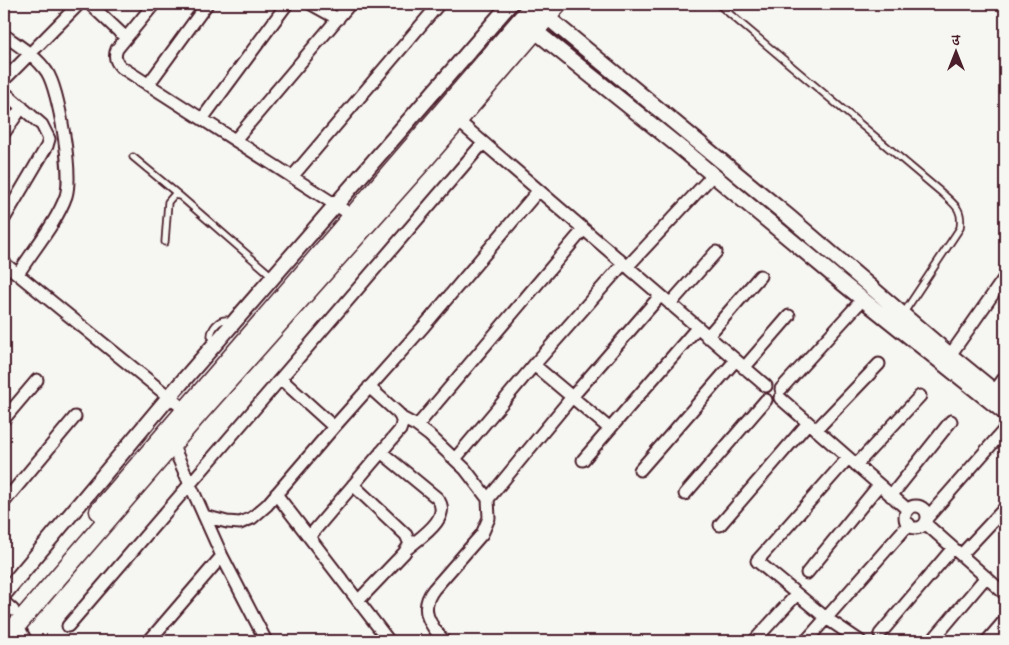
<svg xmlns="http://www.w3.org/2000/svg" width="1009" height="645" font-family="Dekko,'Playpen Sans Deva',sans-serif">
<rect width="100%" height="100%" fill="#f6f6f2"/>
<filter id="ink" filterUnits="userSpaceOnUse"><feTurbulence type="fractalNoise" baseFrequency=".02" numOctaves="2"/><feDisplacementMap in="SourceGraphic" scale="10" xChannelSelector="R" yChannelSelector="G"/><feConvolveMatrix kernelMatrix="1 2 1 2 8 2 1 2 1" color-interpolation-filters="sRGB"/></filter>
<g filter="url(#ink)">
<g fill="none" stroke-linecap="round" stroke-linejoin="round">
<defs>
<path id="service" d="M718,4L942,193C955,205 963,209 960,228L903,314
M133,157L180,196
M165,242L168,202L174,195L180,196L272,276
M216,341L211,336C211,329 219,319 226,320L231,325"/>
<path id="minor" d="M90,4L126,38
M154,4L117,49C114,56 115,61 121,67L353,216
M311,4L338,19
M4,35C19,46 36,56 47,72C59,91 73,174 66,196C57,222 33,250 18,274
M4,80L79,4
M148,85L207,4
M4,92L42,125L49,139L47,146L4,219
M202,119L287,4
M457,120L766,386
M4,133L22,107
M235,140L350,4
M292,177L439,4
M4,263L185,410
M627,267L713,175
M670,304L716,252
M707,337L760,276
M946,361L1005,277
M534,365L610,429
M744,368L789,316
M281,379L334,427
M781,389L863,299
M990,397L1005,377
M780,398L908,510
M402,418L417,426L429,435L465,469L488,499L489,518L482,534L434,589C418,609 430,625 444,641
M4,419L37,380
M417,426L583,230
M816,430L879,364
M172,444L222,556L266,641
M381,452L437,498C453,517 421,537 408,548
M848,458L757,561L826,618L860,641
M455,459L534,365L623,264
M583,460L697,328
M856,465L920,396
M640,470L735,361
M353,485L406,535L410,544L404,553L358,601
M276,494L389,641
M685,494L766,400
M891,496L951,421
M488,499L572,397L660,296
M4,502L75,417
M905 517a11 11 0 1 1 22 0a11 11 0 1 1-22 0Z
M204,516L227,522L240,523L252,518L267,505L334,427L424,326L538,191
M927,518L1005,429
M926,524L1005,594
M720,525L808,423
M309,537L400,430C403,423 403,419 398,413L369,387
M961,555L1005,508
M807,573L879,485
M4,602L13,610
M17,624L26,641
M68,626L483,143
M880,634L953,548
M149,641L222,556
M754,641L797,594
M806,641L909,524
M932,641L986,577
M987,641L1005,620"/>
<path id="tertiary" d="M547,17L789,217L956,360L1005,400
M534,30L682,149L846,286L1005,413
M4,594L169,397L510,4"/>
<path id="primary" d="M99,511L535,4
M4,640L200,412L422,162L558,4"/>
</defs>
<use href="#service" stroke="#4a1f2b" stroke-width="9"/>
<use href="#minor" stroke="#4a1f2b" stroke-width="15"/>
<use href="#tertiary" stroke="#4a1f2b" stroke-width="18"/>
<use href="#primary" stroke="#4a1f2b" stroke-width="21"/>
<use href="#service" stroke="#f6f6f2" stroke-width="5.5"/>
<use href="#minor" stroke="#f6f6f2" stroke-width="11"/>
<use href="#tertiary" stroke="#f6f6f2" stroke-width="14"/>
<use href="#primary" stroke="#f6f6f2" stroke-width="18"/>
</g>
</g>
<rect width="1009" height="645" fill="none" stroke="#f6f6f2" stroke-width="20"/>
<rect x="10" y="10" width="989" height="625" fill="none" stroke="#4a1f2b" stroke-width="2" filter="url(#ink)"/>
<g transform="translate(956 52)" stroke="#f6f6f2" stroke-width="4" paint-order="stroke">
<path d="M0-4L9 19L0 12L-9 19Z" fill="#4a1f2b"/>
<text y="-8" font-size="14" font-weight="bold" text-anchor="middle" fill="#4a1f2b">उ</text>
</g>
</svg>
